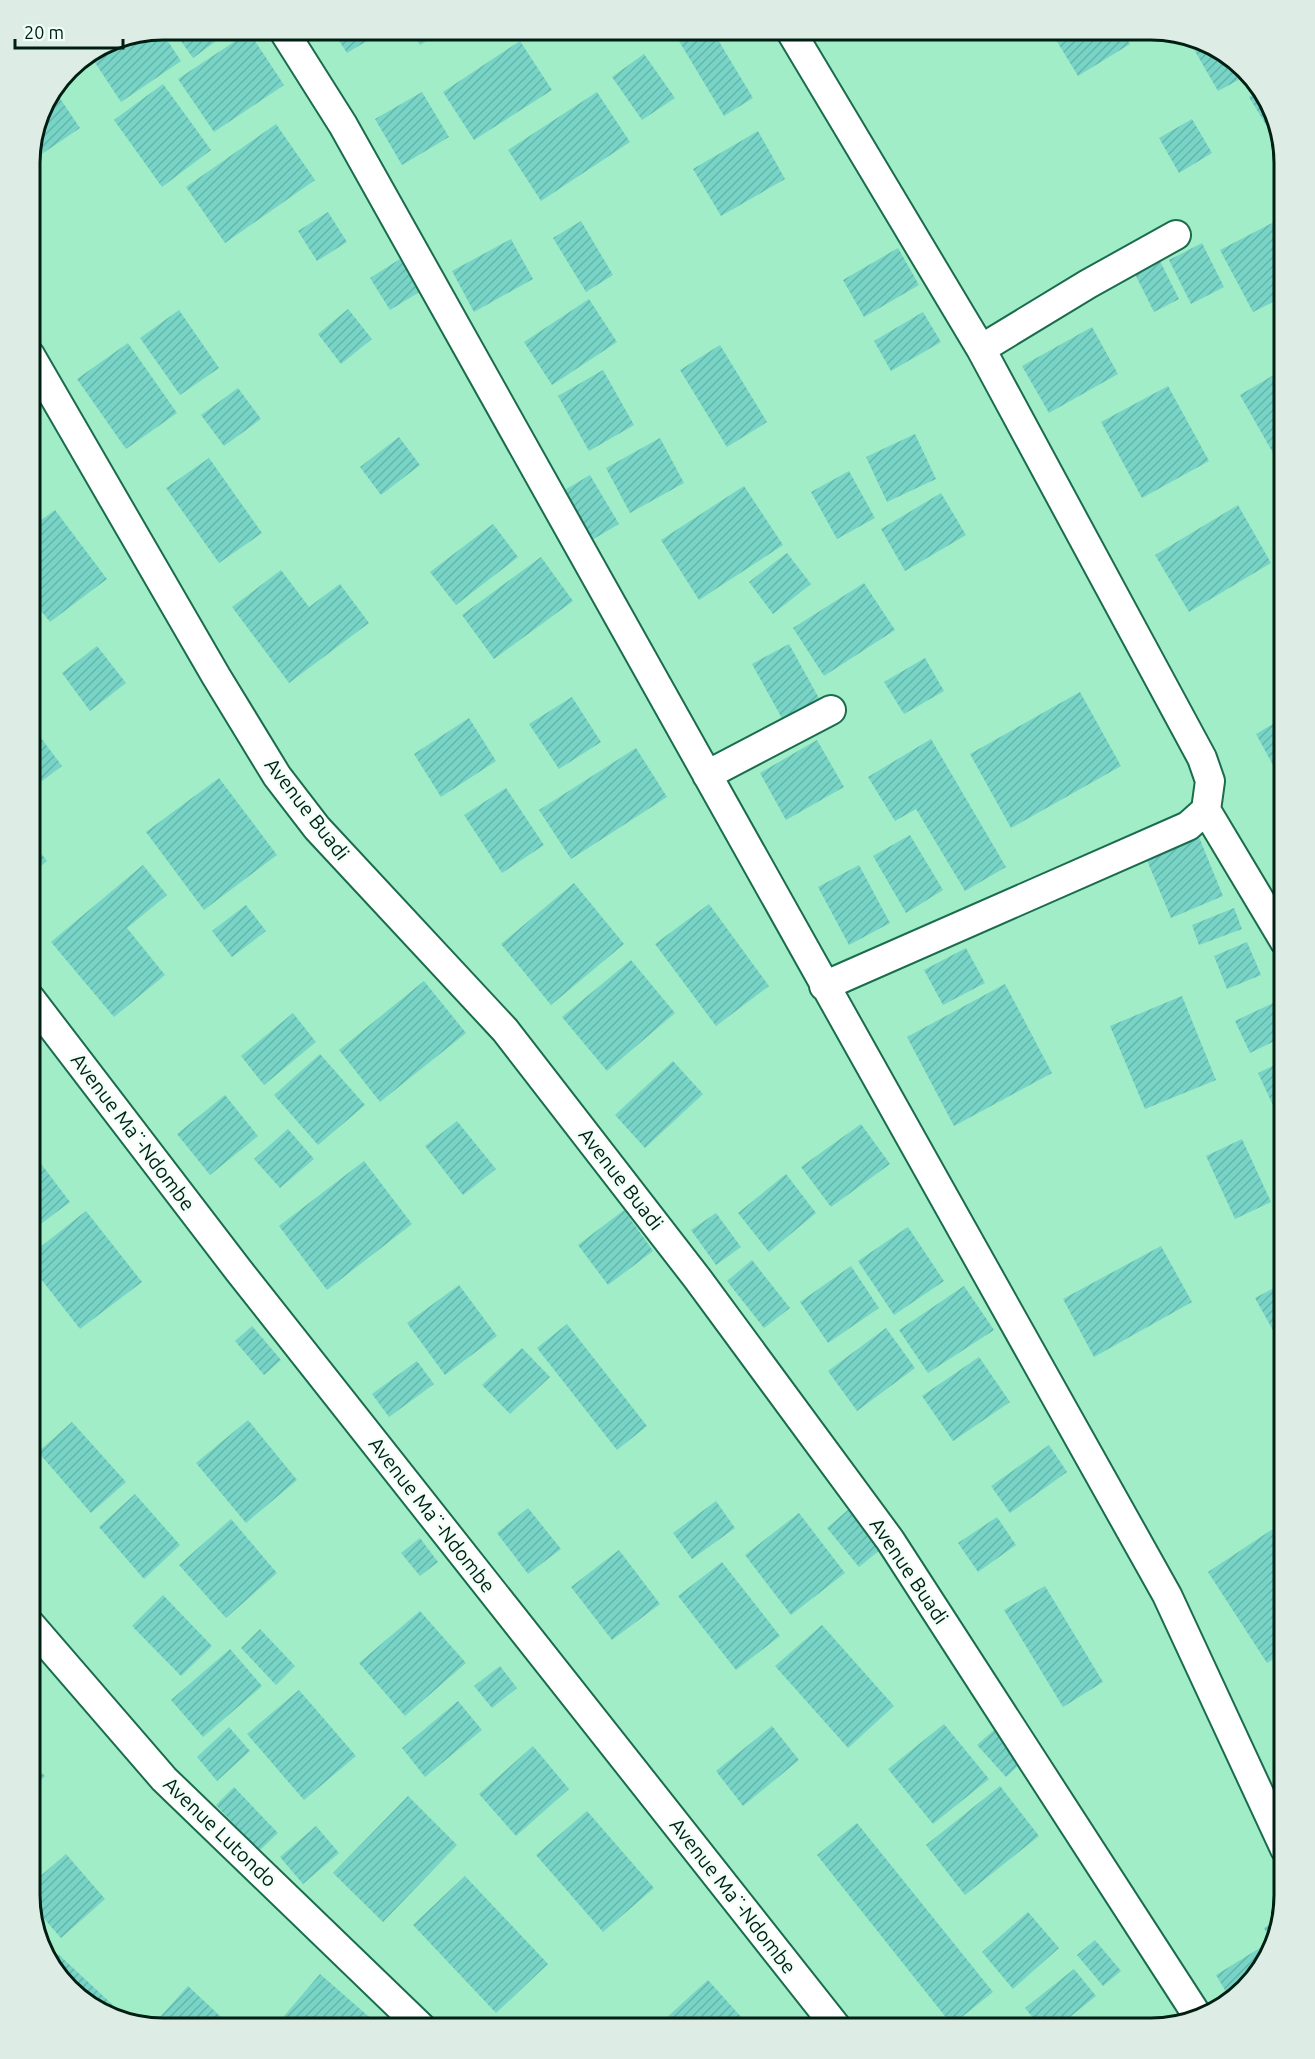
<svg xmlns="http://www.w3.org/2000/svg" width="1315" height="2059" font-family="Ubuntu,sans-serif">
<defs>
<pattern id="building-hatch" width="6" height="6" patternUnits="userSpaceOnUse" patternTransform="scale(1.5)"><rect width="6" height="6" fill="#77d4c6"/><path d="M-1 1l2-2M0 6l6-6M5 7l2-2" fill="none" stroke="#65b6a9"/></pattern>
</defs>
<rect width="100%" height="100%" fill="#a0edc8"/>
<path fill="url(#building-hatch)" d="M173,30H231L193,58Z
M332,30H385L347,53Z
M411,30H444L420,45Z
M647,30H671L654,41Z
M696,30H712L753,98L724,116L679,41Z
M857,30H878L865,41Z
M1050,30H1121L1130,44L1078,76Z
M161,31L181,61L121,102L90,55L113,40Z
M249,32L284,85L214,132L178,79Z
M520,41L552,90L474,140L443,92Z
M1198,43L1226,53L1246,76L1218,91L1192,46Z
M644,54L675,98L642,120L612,77Z
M163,84L211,150L162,187L114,120Z
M55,91L80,128L30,162L40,112Z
M1259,91L1271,104L1275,120L1266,125L1249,97Z
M422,92L449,137L402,165L375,119Z
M597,92L630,142L541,201L508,150Z
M1192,119L1212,153L1179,173L1159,138Z
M276,124L315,180L225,243L186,187Z
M758,131L785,179L721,216L693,169Z
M328,212L347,242L317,261L298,231Z
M1278,220L1285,234V296L1253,312L1220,250Z
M581,221L613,275L586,292L553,238Z
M511,239L533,279L474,312L452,271Z
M1202,243L1224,287L1191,304L1169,260Z
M898,248L919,285L864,317L843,280Z
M1158,257L1179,299L1154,312L1133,270Z
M400,259L421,291L390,310L370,278Z
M589,299L617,342L552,385L524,342Z
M348,309L372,339L341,364L318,334Z
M179,310L219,368L180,395L140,338Z
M923,312L941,342L891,371L874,341Z
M1092,327L1118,374L1049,413L1022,366Z
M128,343L177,413L126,449L77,379Z
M720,345L767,422L727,447L680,370Z
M603,370L634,425L589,451L558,396Z
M1282,370L1285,376V474L1240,395Z
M1168,386L1209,461L1142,498L1101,422Z
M238,388L261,419L224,446L201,415Z
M915,434L936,479L887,502L866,457Z
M399,437L420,465L381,495L360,467Z
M660,438L684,483L630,513L606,468Z
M209,458L262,533L219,563L166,488Z
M30,470L38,480L30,486Z
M849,471L875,518L837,539L811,492Z
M590,475L619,524L592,540L563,491Z
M744,486L783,545L699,600L661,540Z
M941,493L966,535L905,571L881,529Z
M1238,505L1271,563L1189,612L1155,555Z
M55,510L107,579L50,622L30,597V528Z
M493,524L518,557L456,605L430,572Z
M787,553L811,584L773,614L749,582Z
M541,557L573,601L494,659L462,615Z
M281,570L309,607L340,584L369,623L289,683L232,607Z
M864,583L895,630L824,676L793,628Z
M789,644L821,702L784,722L752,664Z
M97,646L126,683L90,711L62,673Z
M925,658L944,691L904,714L884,682Z
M1080,692L1121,766L1011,828L970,754Z
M572,697L601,742L559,769L529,724Z
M1285,717V759L1273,765L1256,734Z
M469,718L496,761L441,797L414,754Z
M32,726L62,766L30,790V727Z
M931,739L1006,867L965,891L916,809L895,821L868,777Z
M817,740L844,787L786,820L760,773Z
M636,748L667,797L571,859L539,810Z
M219,778L277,855L204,910L146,832Z
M506,788L544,845L502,873L464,815Z
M910,835L943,890L906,913L873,856Z
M1199,837L1223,896L1171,918L1146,858Z
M30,839L47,861L30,875Z
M143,865L167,895L127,928L165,975L114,1017L51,942Z
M859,865L890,923L849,945L818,887Z
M574,883L624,944L551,1005L501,944Z
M709,904L769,986L716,1026L655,944Z
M246,905L266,931L232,957L212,931Z
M1234,908L1242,929L1199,945L1192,925Z
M1247,942L1261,975L1227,989L1214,956Z
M966,948L985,983L943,1005L924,970Z
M631,960L675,1013L607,1071L562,1017Z
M424,981L466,1033L380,1102L339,1050Z
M1005,984L1052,1073L954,1126L907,1037Z
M1182,996L1216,1080L1145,1109L1110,1026Z
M1277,1001L1285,1018V1036L1250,1053L1235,1021Z
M293,1013L316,1042L264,1085L241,1056Z
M320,1054L365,1105L318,1145L274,1095Z
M1285,1060V1110L1277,1114L1258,1073Z
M673,1061L703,1094L645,1148L615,1115Z
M225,1095L258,1136L210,1175L177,1134Z
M457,1121L496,1169L463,1195L425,1146Z
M861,1124L890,1164L831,1207L801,1167Z
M288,1129L314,1159L280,1188L254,1159Z
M1242,1139L1271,1202L1235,1219L1206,1156Z
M32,1152L70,1202L30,1232V1154Z
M364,1161L412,1224L327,1290L279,1226Z
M786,1174L816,1213L769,1252L738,1213Z
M624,1210L653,1251L608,1285L578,1245Z
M86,1211L142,1282L80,1329L30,1265V1255Z
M716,1213L741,1247L716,1265L691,1230Z
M908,1227L944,1281L894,1315L858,1261Z
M1161,1246L1192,1302L1094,1357L1063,1299Z
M752,1260L790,1308L764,1328L727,1281Z
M851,1266L879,1308L828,1343L800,1302Z
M1285,1282V1341L1280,1343L1255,1298Z
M459,1285L497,1336L445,1375L407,1323Z
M964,1286L994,1330L928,1373L899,1330Z
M567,1324L647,1426L617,1450L537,1348Z
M252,1326L281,1360L264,1375L235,1341Z
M886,1328L915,1368L857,1411L828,1371Z
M522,1348L550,1377L510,1414L482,1385Z
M979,1357L1010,1402L953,1441L922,1396Z
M417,1361L434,1384L389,1417L372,1394Z
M248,1420L297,1480L246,1523L196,1463Z
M72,1422L126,1482L91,1513L38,1452Z
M1049,1445L1067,1472L1010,1513L991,1486Z
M135,1494L180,1545L144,1579L99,1527Z
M716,1501L735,1528L692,1559L673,1533Z
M528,1508L561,1549L528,1574L497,1533Z
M849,1509L881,1549L859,1567L827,1528Z
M799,1513L845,1573L791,1615L745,1555Z
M997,1517L1016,1545L978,1572L958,1543Z
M231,1519L277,1573L226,1618L179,1565Z
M1285,1521V1652L1267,1663L1208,1572Z
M420,1538L438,1562L420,1576L401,1553Z
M619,1550L660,1604L612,1640L571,1587Z
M722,1562L780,1636L736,1670L678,1596Z
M1045,1586L1103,1682L1063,1707L1004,1610Z
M163,1595L212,1646L181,1676L132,1626Z
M420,1611L466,1663L405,1716L359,1663Z
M822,1625L894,1706L848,1748L775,1666Z
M260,1629L295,1666L276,1685L241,1648Z
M230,1649L262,1686L203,1737L171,1700Z
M500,1666L517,1688L492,1708L474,1686Z
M299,1690L356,1756L304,1800L247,1734Z
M458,1701L482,1730L425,1777L402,1748Z
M944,1724L989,1779L933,1824L888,1769Z
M772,1726L799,1760L743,1806L716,1771Z
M229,1727L250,1751L217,1781L197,1757Z
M994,1730L1023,1761L1006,1777L977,1745Z
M533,1746L569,1789L516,1836L479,1794Z
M30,1761L45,1776L30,1791Z
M1000,1786L1039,1836L965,1895L926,1845Z
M234,1787L278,1833L259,1851L216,1805Z
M408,1796L457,1845L383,1922L333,1873Z
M587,1811L654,1888L603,1932L536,1855Z
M857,1823L993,1992L952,2025L817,1855Z
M316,1826L339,1853L303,1884L280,1857Z
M66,1854L105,1899L61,1938L32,1905L30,1885Z
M465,1876L548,1964L496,2013L413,1925Z
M1028,1912L1059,1948L1013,1989L982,1952Z
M1278,1920L1276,1930L1272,1943L1264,1928Z
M1095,1940L1121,1971L1103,1986L1077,1955Z
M1263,1946L1269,1956L1267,1962L1229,1997L1216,1975Z
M58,1954L114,2006L107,2013L90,2007L51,1962Z
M1074,1969L1096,1996L1055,2029H1042L1025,2008Z
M320,1974L383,2029H273Z
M708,1980L752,2029H654Z
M188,1986L234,2029H171L159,2018Z"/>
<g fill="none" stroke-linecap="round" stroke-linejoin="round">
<defs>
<path id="minor" d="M283,30L343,125L1167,1595L1285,1849
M790,30L981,349L1202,758L1210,781L1206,810L1188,826L824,986
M981,349L1088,284L1176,235
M30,355L216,676L277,776L317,828L505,1030L697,1278L890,1540L1199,2018
M707,775L831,710
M1206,810L1285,942
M30,998L239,1271L838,2029
M30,1624L164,1779L423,2029"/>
</defs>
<use href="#minor" stroke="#1b6c4d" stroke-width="32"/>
<use href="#minor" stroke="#fff" stroke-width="28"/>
</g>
<g text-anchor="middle" stroke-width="4.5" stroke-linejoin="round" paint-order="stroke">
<g font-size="20" fill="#001f12" stroke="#f0fff7">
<text transform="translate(307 809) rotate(52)" y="7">Avenue Buadi</text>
<text transform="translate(133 1132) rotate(53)" y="7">Avenue Ma¨-Ndombe</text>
<text transform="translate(621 1179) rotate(52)" y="7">Avenue Buadi</text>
<text transform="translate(432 1515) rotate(52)" y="7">Avenue Ma¨-Ndombe</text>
<text transform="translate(909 1571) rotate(56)" y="7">Avenue Buadi</text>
<text transform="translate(220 1832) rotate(44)" y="7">Avenue Lutondo</text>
<text transform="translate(733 1896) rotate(52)" y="7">Avenue Ma¨-Ndombe</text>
</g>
</g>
<path d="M0 0H1315V2059H0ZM163 40H1151A123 123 0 0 1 1274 163V1895A123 123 0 0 1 1151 2018H163A123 123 0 0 1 40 1895V163A123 123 0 0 1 163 40Z" fill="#ddede5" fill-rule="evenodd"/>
<path fill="none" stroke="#001f12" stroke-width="3" d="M163 40H1151A123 123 0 0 1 1274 163V1895A123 123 0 0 1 1151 2018H163A123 123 0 0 1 40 1895V163A123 123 0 0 1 163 40Z"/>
<path d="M15 39v9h108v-9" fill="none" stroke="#001f12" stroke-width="3"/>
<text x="24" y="39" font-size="18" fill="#001f12" stroke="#f0fff7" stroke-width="4.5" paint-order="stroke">20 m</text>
</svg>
